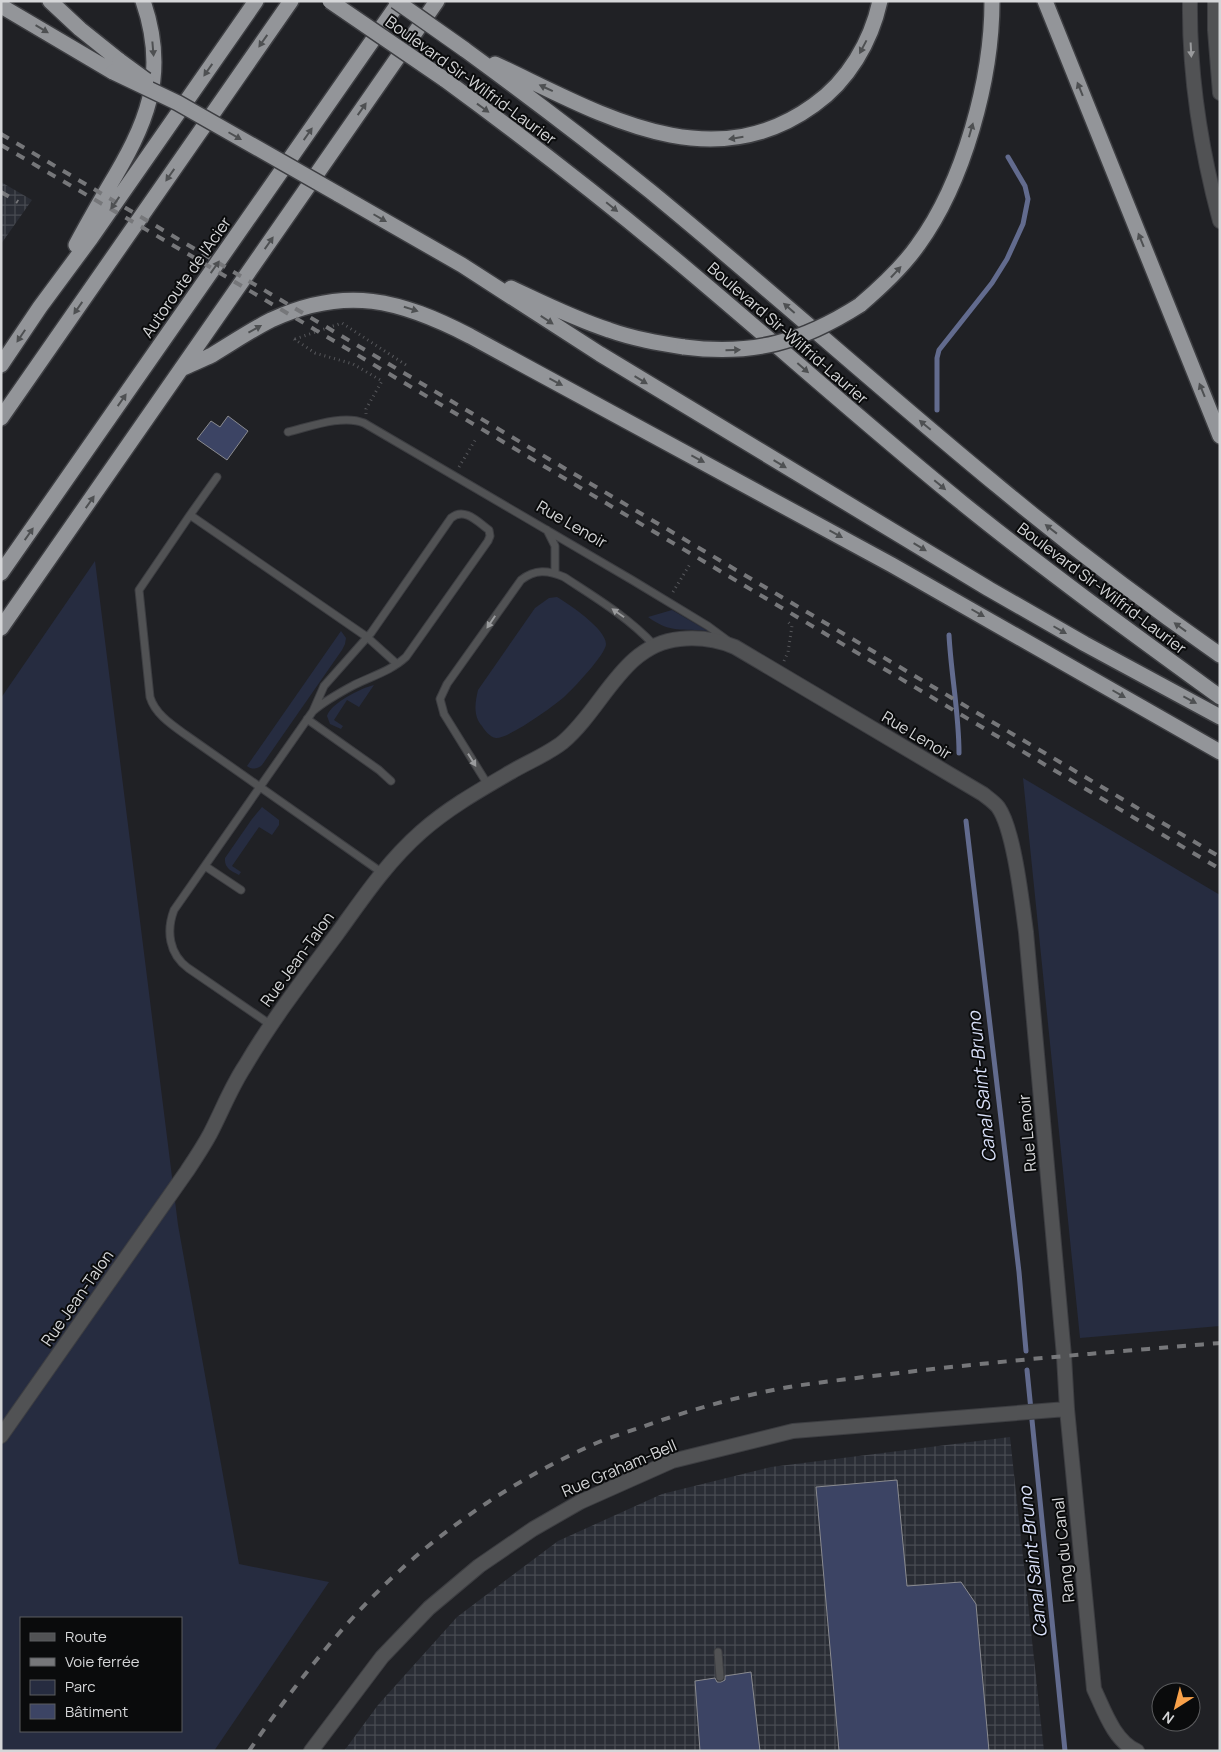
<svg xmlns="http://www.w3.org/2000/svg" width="1221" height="1752" font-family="Manrope,sans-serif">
<defs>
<pattern id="industrial-grid" width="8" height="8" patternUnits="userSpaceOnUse" patternTransform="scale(1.25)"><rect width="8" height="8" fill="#2a2d35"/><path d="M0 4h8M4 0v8" fill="none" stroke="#484b52"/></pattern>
</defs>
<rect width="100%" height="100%" fill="#202125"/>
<path fill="url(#industrial-grid)" d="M1,182L32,200L1,244Z
M1010,1437L1044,1751H344L378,1705L457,1617L558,1541L662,1494L771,1467Z"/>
<path fill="#262c40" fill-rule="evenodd" d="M95,561L178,1225L239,1564L329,1582L214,1751H1V698ZM21,1618H181V1731H21Z
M557,597C569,604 606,629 606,644C606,654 573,689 564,697C554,706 508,739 496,738C490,737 485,731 482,726C473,716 475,703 478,690L535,608L549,598Z
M672,610L708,631C682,628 671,634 648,617Z
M341,631L346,638L345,644L342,650L262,765C258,769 252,770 247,766Z
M374,685L359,707L347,700L334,720L343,726L341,729L330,724L327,716C331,703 361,688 374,685Z
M1023,778L1220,895V1326L1080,1338Z
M262,807L279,820V825L272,835L259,827L232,866L241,872L239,875C231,871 224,868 225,858L252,819Z"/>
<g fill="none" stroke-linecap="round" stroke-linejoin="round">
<path stroke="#626b8e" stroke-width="5" d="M937,410V358L939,350L992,283L1007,259L1023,224L1028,199L1025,186L1008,157
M949,635C951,674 959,713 959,753
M966,821L1019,1272L1026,1351
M1027,1370L1065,1751"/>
</g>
<path fill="#3c4464" stroke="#8a8b90" d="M228,416L248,431L227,460L197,439L211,421L220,427Z
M897,1480L907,1586L961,1582L976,1604L989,1751H839L816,1487Z
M751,1672L760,1751H700L695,1681L715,1678L717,1682H721L725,1680V1676Z"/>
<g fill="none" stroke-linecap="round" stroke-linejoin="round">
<defs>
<path id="service" d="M288,432C309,427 343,414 364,423L632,580L708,626L727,640
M190,515L217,477
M547,530L555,546V573
M307,719L379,770L391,781
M488,785L444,714L440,699L447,684L521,580C535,569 548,570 564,577C596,598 628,617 654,645
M205,866L241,890
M381,872L186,735C172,725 155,714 150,697L139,590L190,515L367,637L397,664
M271,1025L188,968C169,954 166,931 174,910L313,711C326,700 339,693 354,685C372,676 391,671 406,657L488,541L490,536L489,530C477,521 464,507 451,518L371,633L324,686L313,711
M718,1652L720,1677"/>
<path id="minor" d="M1,1436L187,1171C195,1159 203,1147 210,1134C222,1111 231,1087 245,1066C272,1020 305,977 337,934C363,898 387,862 421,832C448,808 480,790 511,772C528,762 548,754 563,742C604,707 623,644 680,639C699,637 718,640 735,647L983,794C988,798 994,802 998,807C1014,829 1022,903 1026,932L1064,1356L1067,1409L1094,1689C1104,1710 1114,1741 1137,1751
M311,1751L382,1657L429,1608L479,1566L533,1529L580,1502L672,1461L793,1431L1067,1409"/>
<path id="tertiary" d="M1190,1C1189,75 1201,150 1220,221
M1215,1V30L1220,93"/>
<path id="motorway" d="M50,1L80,29L120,61
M1045,1L1220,436
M1,6L113,72
M464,49C527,95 589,142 650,191C768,288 881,390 999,487C1070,546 1144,602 1220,655
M495,64C596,111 708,182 814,105C848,81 871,42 880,1
M444,79C519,134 593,191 664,250C764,333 860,420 961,502C1045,570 1132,633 1220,697
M338,194L462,265L600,354L989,589L1085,644L1220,717
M76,245C86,226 97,207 108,188C146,125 169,76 143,1
M511,288C543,303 575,319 609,330C634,339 659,343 684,347
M860,305C881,287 902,268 918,245C964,182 992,79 992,1
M1,365L40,307L91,238L256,1
M181,369C191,364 202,360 212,355C232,343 251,330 271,320C346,285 400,300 470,336L892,565L1220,752
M1,418L291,1
M1,573L400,1
M1,628L437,1"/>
</defs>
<use href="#service" stroke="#3d3e42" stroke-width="9"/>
<use href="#minor" stroke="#3d3e42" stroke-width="16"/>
<use href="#tertiary" stroke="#3d3e42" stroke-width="16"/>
<use href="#motorway" stroke="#3d3e42" stroke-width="18"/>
<path stroke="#56575b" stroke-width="3" stroke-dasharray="1 4" stroke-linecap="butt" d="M294,339L315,353L353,364L382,381L366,409V414
M295,339L342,323L406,365
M459,467L477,437
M673,592L690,564
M784,661L788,652L792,626L788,622"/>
<use href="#service" stroke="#515254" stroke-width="7"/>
<use href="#minor" stroke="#515254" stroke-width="14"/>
<use href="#tertiary" stroke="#515254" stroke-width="14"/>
<use href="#motorway" stroke="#939599" stroke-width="15"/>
<path stroke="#76777a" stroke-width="4" stroke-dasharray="9 9" stroke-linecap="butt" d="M1,134L1220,857
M1,145L188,254L1220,869
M1,192L18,202
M249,1751C300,1677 357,1604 427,1547C477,1506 534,1471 592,1445C607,1438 624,1433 639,1428C689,1410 742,1395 795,1386C829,1381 864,1377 899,1373C1006,1360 1113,1352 1220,1343"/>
<defs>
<path id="motorway-bridge" d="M330,1L444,79
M396,1L464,49
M120,61L146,80
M113,72L178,103L338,194
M684,347C753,356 802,342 860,305"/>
</defs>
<use href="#motorway-bridge" stroke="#3d3e42" stroke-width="18" stroke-linecap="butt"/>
<use href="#motorway-bridge" stroke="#939599" stroke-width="15"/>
</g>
<defs><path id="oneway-solid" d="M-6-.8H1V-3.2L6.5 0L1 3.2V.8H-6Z" transform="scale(1.25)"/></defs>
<g fill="#4e5052">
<use href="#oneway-solid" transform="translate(42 29) rotate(31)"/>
<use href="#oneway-solid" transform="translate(263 41) rotate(125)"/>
<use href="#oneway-solid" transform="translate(863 47) rotate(118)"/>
<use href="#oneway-solid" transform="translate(153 49) rotate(85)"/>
<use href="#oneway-solid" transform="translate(208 70) rotate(125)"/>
<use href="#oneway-solid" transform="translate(546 88) rotate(-155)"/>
<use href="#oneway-solid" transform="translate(1080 89) rotate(-112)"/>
<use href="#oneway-solid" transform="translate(483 108) rotate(36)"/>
<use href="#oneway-solid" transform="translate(362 109) rotate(-55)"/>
<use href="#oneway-solid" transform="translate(971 130) rotate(-74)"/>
<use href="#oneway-solid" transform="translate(308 134) rotate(-55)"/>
<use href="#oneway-solid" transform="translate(235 136) rotate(30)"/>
<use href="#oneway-solid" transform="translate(736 138) rotate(171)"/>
<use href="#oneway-solid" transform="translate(170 175) rotate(125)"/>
<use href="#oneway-solid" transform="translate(115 203) rotate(125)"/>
<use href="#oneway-solid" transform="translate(612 207) rotate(39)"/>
<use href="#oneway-solid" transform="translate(380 218) rotate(30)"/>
<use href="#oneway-solid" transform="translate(1141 240) rotate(-112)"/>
<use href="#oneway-solid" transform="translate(269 243) rotate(-55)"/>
<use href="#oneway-solid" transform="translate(215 267) rotate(-55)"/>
<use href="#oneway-solid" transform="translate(896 272) rotate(-47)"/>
<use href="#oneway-solid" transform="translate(78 308) rotate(125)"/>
<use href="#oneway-solid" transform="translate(789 308) rotate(-139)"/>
<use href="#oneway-solid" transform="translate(411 309) rotate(18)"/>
<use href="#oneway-solid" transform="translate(547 320) rotate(33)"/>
<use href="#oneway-solid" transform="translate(255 329) rotate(-29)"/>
<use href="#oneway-solid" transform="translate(21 336) rotate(124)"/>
<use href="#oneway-solid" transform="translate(733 350) rotate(-2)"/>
<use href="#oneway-solid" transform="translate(803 368) rotate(41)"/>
<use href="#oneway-solid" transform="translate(641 380) rotate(31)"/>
<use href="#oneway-solid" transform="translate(556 382) rotate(28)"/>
<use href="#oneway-solid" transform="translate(1202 390) rotate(-112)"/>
<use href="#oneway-solid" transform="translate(122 400) rotate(-55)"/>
<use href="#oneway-solid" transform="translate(925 425) rotate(-140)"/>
<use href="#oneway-solid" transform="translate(698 459) rotate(28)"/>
<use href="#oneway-solid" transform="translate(780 464) rotate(31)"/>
<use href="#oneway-solid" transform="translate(940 485) rotate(40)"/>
<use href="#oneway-solid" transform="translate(90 502) rotate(-55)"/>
<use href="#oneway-solid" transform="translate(1051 529) rotate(-142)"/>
<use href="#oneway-solid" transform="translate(29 534) rotate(-55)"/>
<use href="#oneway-solid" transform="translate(836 534) rotate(29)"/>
<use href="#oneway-solid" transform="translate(920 547) rotate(31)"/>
<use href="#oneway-solid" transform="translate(978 613) rotate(30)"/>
<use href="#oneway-solid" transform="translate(1180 627) rotate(-144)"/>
<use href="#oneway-solid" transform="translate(1060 630) rotate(30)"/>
<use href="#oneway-solid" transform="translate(1119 694) rotate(30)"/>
<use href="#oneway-solid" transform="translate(1190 700) rotate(28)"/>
</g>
<g fill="#9a9b9d">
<use href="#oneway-solid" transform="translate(1191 50) rotate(87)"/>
<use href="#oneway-solid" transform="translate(618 613) rotate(-145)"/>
<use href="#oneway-solid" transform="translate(491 622) rotate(124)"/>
<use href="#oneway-solid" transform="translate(472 760) rotate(58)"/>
</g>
<g text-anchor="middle" stroke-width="4" stroke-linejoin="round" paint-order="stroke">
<g font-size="16" fill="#d5d6d8" stroke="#0a0b0c">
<text transform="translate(471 80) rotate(36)" y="6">Boulevard Sir-Wilfrid-Laurier</text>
<text transform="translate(186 277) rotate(-55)" y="6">Autoroute de l'Acier</text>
<text transform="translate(788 333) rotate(41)" y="6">Boulevard Sir-Wilfrid-Laurier</text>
<text transform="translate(572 524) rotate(30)" y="6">Rue Lenoir</text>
<text transform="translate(1102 588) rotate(37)" y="6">Boulevard Sir-Wilfrid-Laurier</text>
<text transform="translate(917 735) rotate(31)" y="6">Rue Lenoir</text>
<text transform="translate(297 959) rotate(-54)" y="6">Rue Jean-Talon</text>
<text transform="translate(1027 1133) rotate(-95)" y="6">Rue Lenoir</text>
<text transform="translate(77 1298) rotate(-55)" y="6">Rue Jean-Talon</text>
<text transform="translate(619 1468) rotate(-23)" y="6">Rue Graham-Bell</text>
<text transform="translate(1063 1550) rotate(-96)" y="6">Rang du Canal</text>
</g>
<g font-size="18" font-style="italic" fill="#d9e0f9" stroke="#0a0b0c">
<text transform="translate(982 1087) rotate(-96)" y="6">Canal Saint-Bruno</text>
<text transform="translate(1033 1562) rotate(-96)" y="6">Canal Saint-Bruno</text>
</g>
</g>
<rect width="1221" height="1752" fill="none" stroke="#d5d6d8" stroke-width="5"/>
<rect x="20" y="1617" width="162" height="115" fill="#0a0b0c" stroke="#5b5c5e"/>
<rect x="30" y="1633" width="25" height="8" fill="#515254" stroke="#5b5c5e"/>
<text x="65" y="1642" font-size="15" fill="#d5d6d8">Route</text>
<rect x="30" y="1658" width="25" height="8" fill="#76777a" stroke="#5b5c5e"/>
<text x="65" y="1667" font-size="15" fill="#d5d6d8">Voie ferrée</text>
<rect x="30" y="1680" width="25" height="15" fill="#262c40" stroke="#5b5c5e"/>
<text x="65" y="1692" font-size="15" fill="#d5d6d8">Parc</text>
<rect x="30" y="1704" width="25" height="15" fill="#3c4464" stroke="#5b5c5e"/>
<text x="65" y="1717" font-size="15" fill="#d5d6d8">Bâtiment</text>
<g transform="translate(1176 1707) rotate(216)"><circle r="24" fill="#0a0b0c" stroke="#5b5c5e"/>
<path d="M0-4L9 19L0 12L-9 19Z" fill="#f8a14a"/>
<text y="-8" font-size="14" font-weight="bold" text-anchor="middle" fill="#d5d6d8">N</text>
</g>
</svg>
